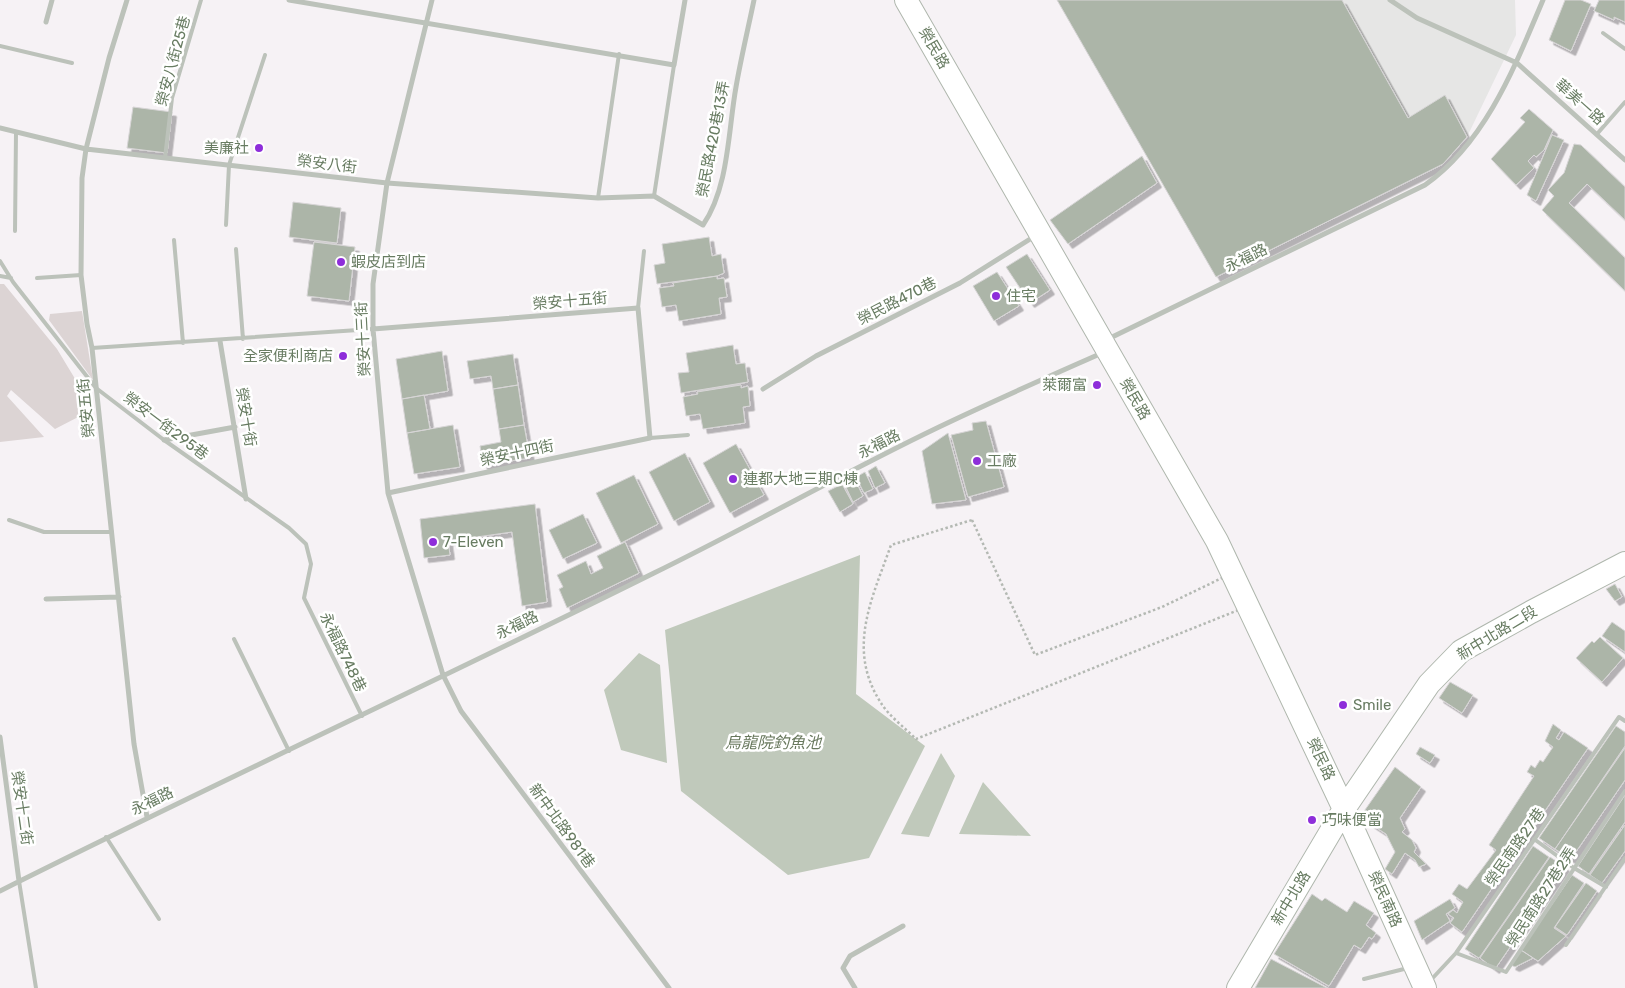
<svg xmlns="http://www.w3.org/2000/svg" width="1625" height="988" font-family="Rubik,'Noto Sans TC',sans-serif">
<defs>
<filter id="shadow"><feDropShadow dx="4.5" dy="4.5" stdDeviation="0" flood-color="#0004"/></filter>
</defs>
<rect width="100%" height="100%" fill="#f6f2f5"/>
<path fill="#e6e6e5" d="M1057,0H1515L1516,35L1467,137L1443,164L1216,277Z"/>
<path fill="#dcd4d4" d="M0,284H4L57,349L83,392L84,414L55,429L11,390L7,396L44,437L0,442Z
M82,311L93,380L49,320L50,314Z"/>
<path fill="#c0c9bb" d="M860,555L856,694L925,746L869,858L788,875L681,791L665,630Z
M639,653L660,665L667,763L621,750L604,690Z
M941,753L955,776L929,837L901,834Z
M983,782L1031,836L959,834Z"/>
<path fill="#acb5a8" stroke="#d7d5d6" filter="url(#shadow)" d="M1057,0H1342L1408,118L1445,95L1467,137L1443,164L1216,277Z
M1565,0H1581L1591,4L1571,51L1549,40Z
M1599,0H1625V22L1614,17V20L1594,11Z
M133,107L172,112L167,153L127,148Z
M1529,109L1553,130L1544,150L1536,157L1534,155L1528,161L1534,168L1516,185L1491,159L1525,122L1520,118Z
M1552,135L1564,140L1536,201L1527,195Z
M1574,144L1581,145L1625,187V220L1587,184L1569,203L1625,258V291L1542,210L1554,196L1548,190L1564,173Z
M1142,156L1157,183L1068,244L1050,220Z
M293,202L341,208L337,243L289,237Z
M709,237L712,256L721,254L724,273L717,276L657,284L654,265L665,263L662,244Z
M314,242L355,247L349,301L307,296Z
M1027,254L1050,290L1030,303L1006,267Z
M997,272L1019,306L994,321L973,286Z
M717,276V279L724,278L727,297L719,298L721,314L679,321L676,305L662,307L659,288L674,286L673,283Z
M733,345L736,364L745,363L748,382L681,393L678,373L689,372L686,353Z
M442,351L448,391L402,399L396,359Z
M513,354L518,385L493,389L491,376L470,379L467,361Z
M518,385L524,425L499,429L493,389Z
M741,385V388L748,386L750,406L743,407L745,423L703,429L700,414L686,416L683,397L698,394L697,392Z
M424,395L430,429L407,433L402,399Z
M986,421L1004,487L968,497L951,435L973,430L972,423Z
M453,425L460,467L414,474L407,433Z
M524,425L530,458L483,465L480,446L501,442L499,429Z
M948,433L966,500L932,504L922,451Z
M736,444L764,495L730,513L703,463Z
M685,453L710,502L674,521L649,472Z
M876,466L885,483L875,488L868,471Z
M865,472L873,489L864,493L856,477Z
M634,475L658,524L621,543L596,493Z
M854,478L863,496L853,502L844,483Z
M842,484L853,504L840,512L828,491Z
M535,504L547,602L522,606L512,532L448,541L450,555L424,558L420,519Z
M583,514L597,543L563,559L549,530Z
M625,542L639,573L567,608L559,589L563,587L557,575L586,561L591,574L603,568L597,556Z
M1615,584L1622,597L1615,601L1606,589Z
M1612,622L1625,631V652L1602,636Z
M1600,637L1623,658L1602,682L1576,658L1592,641L1594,643Z
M1450,682L1473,695L1462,713L1439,698Z
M1553,724L1561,730L1556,738L1559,740L1564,732L1588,748L1462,932L1450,923L1454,918L1448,914L1453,910L1457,913L1463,902L1452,894L1459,884L1467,889L1496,850L1489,845L1534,776L1527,772L1531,765L1535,768L1540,760L1543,762L1553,747L1545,741Z
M1616,726L1625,732V746L1555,849L1539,838Z
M1420,747L1435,755L1430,763L1416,754Z
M1625,748V780L1571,859L1555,849Z
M1395,767L1421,787L1400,818L1405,829L1402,832L1412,840L1416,848L1414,852L1426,864L1419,867L1415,860L1405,853L1392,874L1385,869L1395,852L1386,834L1360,817Z
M1625,795V822L1589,874L1578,866Z
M1625,825V851L1602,883L1590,875Z
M1533,846L1549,857L1479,958L1465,949Z
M1550,857L1565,867L1495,969L1480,958Z
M1572,875L1584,883L1554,928L1566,936L1538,961L1521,950Z
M1586,883L1597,891L1567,935L1555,927Z
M1312,894L1322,901L1325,898L1347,912L1354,901L1374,913L1366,925L1376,933L1372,939L1369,937L1361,949L1354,945L1329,986L1274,954Z
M1450,899L1455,908L1446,914L1450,921L1422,940L1414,921Z
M1521,950L1533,958L1515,967L1511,965Z
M1271,959L1327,988H1255Z"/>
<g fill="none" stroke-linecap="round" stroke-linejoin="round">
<defs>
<path id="secondary" d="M906,0L1217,541L1344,809L1425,988
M1238,988L1344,809L1429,684L1461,651L1531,612L1625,563"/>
</defs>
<use href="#secondary" stroke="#afb7ad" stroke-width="24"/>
<path stroke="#b4b9b3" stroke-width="2.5" stroke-dasharray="2.5 2.5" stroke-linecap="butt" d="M972,520L1035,655L1162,607L1226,576L1241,609L916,739C905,728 889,716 881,703C846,649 872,599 891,545Z"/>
<path stroke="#bcc2ba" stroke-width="4" d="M1603,33L1625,49
M0,46L72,63
M1597,134L1625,102
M165,158L172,98L201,0
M654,196L674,65
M598,198L619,54
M226,225L229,165L265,55
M15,231L16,132
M174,240L183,343
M236,249L243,339
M0,261L13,282L96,388L164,440L289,528L306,544L311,564L304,598L362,716
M0,276L11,278
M37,278L81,275
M638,308L644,251
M92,348L373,329
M650,438L688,435
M9,520L44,532H112
M234,639L289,751
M106,837L159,919
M1534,839L1574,868L1606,887
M19,881L36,988
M1566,945L1625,858
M1456,953L1506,972L1625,791
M1364,979L1408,968
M1429,982L1456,953L1619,717L1625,721"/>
<path stroke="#bcc2ba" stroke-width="5" d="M127,0L109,58L86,149L82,178L81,275L87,324L92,348L134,744L147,817
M289,0L674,65L685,0
M432,0L387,183L373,284V329L388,493L443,675L461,711L669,988
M1390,0L1417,18L1517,63L1625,160
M46,22L52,0
M0,128L86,149L387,183L598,198L654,196L703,225C729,187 728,131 736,87C741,58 748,29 754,0
M373,329L638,308L650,438L388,493
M1106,340L1425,185C1486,142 1515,66 1543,0
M220,341L246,499
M763,389L816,356L960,283L1035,236
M164,440L235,427
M46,599L119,597
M0,737L19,881
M0,891C217,782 437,681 654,573C750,526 843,473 939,427C993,401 1048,377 1102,353
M855,988L843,968L850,956L903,926"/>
<use href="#secondary" stroke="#fff" stroke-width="22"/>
</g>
<g fill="#8e2eda" stroke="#fff" stroke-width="2">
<circle cx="259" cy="148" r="5"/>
<circle cx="341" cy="262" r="5"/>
<circle cx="996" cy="296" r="5"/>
<circle cx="343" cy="356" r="5"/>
<circle cx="1097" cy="385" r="5"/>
<circle cx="977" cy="461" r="5"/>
<circle cx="733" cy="479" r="5"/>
<circle cx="433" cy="542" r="5"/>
<circle cx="1343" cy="705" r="5"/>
<circle cx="1312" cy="820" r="5"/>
</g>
<g text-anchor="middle" stroke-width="5" stroke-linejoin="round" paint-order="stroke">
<g font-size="15" fill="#687c62" stroke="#fff">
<text transform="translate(934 48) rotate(60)" y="5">榮民路</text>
<text transform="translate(173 61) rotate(-75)" y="5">榮安八街25巷</text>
<text transform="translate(1580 102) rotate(42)" y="5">華美一路</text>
<text transform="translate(713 139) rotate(-79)" y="5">榮民路420巷13弄</text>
<text transform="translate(327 164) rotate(7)" y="5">榮安八街</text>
<text transform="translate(1246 258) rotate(-26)" y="5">永福路</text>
<text transform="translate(570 301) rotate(-5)" y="5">榮安十五街</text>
<text transform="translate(897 301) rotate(-27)" y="5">榮民路470巷</text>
<text transform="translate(363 339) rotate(-93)" y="5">榮安十三街</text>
<text transform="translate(1135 399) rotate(60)" y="5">榮民路</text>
<text transform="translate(86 408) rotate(-96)" y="5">榮安五街</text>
<text transform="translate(246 417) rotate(81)" y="5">榮安十街</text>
<text transform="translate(166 426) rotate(37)" y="5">榮安一街295巷</text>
<text transform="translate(879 444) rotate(-27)" y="5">永福路</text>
<text transform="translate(517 453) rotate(-12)" y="5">榮安十四街</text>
<text transform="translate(517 625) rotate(-26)" y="5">永福路</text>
<text transform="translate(1497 633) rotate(-31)" y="5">新中北路二段</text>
<text transform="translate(343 652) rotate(64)" y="5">永福路748巷</text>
<text transform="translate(1321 759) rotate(65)" y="5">榮民路</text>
<text transform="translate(152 801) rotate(-26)" y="5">永福路</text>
<text transform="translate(22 808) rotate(82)" y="5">榮安十二街</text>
<text transform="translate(562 826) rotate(54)" y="5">新中北路981巷</text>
<text transform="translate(1515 847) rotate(-55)" y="5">榮民南路27巷</text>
<text transform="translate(1541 897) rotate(-57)" y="5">榮民南路27巷2弄</text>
<text transform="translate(1291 898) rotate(-59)" y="5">新中北路</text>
<text transform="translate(1385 899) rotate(66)" y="5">榮民南路</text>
</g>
<g font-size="15" fill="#687c62" stroke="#fff" text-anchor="start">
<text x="249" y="153" text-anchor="end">美廉社</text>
<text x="351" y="267">蝦皮店到店</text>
<text x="1006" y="301">住宅</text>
<text x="333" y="361" text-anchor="end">全家便利商店</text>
<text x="1087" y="390" text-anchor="end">萊爾富</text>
<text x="987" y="466">工廠</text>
<text x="743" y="484">連都大地三期C棟</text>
<text x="443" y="547">7-Eleven</text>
<text x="1353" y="710">Smile</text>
<text x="1322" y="825">巧味便當</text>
</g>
<g font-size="16" font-style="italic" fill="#68785d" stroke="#fff">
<text x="773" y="748">烏龍院釣魚池</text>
</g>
</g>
</svg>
